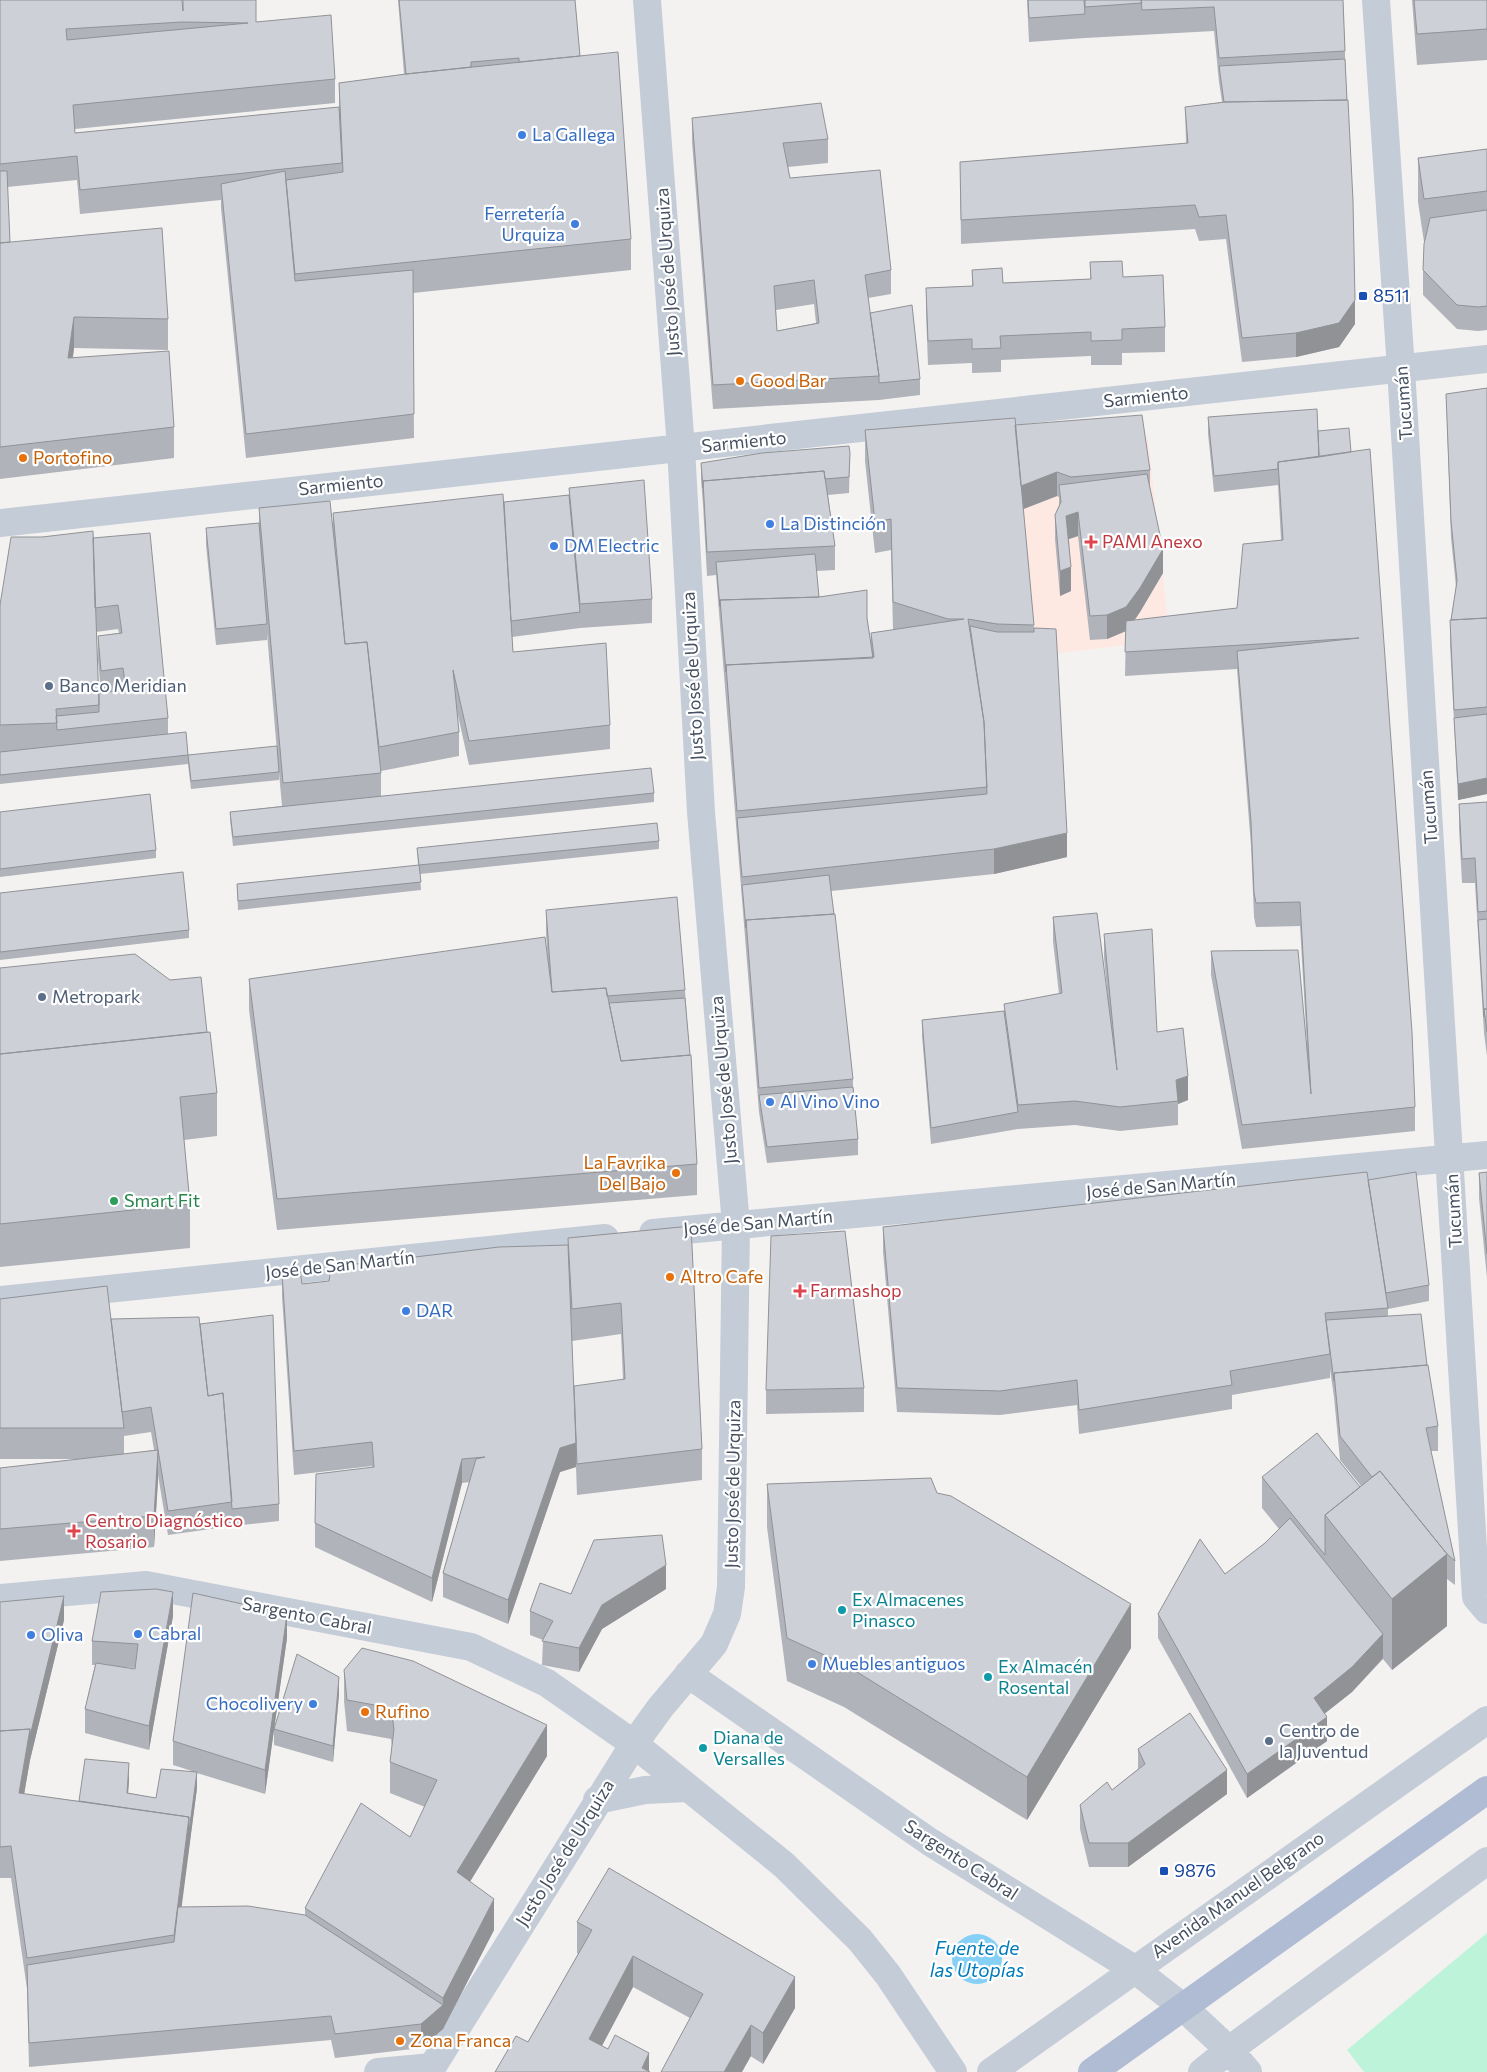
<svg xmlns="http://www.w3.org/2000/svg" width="1487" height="2072" font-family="Commissioner,sans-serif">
<rect width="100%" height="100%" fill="#f4f2f1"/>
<path fill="#fee8e2" d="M1148,438L1170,640L1034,656L1015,449Z"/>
<path fill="#bdf4d9" d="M1487,1933V2072H1364L1347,2050Z"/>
<path fill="#86d0f6" d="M952 1959a25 25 0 1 1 50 0a25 25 0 1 1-50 0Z"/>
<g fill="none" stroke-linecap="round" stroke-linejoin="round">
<path stroke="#c4ccd7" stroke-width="28" d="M1376,0L1401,369L1476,1597L1487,1610
M0,523L1487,359
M653,1233L1487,1155
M0,1300L605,1238
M0,1598L146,1585L471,1647L547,1683L634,1744L784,1865L860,1940L888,1975L953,2072
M688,1674L930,1842L1134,1969L1184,2008L1229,2050L1248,2072
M597,1800L645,1790L688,1788
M378,2072L432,2067
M429,2072L634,1744L660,1708L714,1644L727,1614L731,1587L736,1225L701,812L681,448L647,0
M991,2072L1487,1720
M1202,2072L1229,2050L1487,1861"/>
<path stroke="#afbcd3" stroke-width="28" d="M1092,2072L1487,1790"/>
</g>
<path fill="#b0b3b9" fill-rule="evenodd" d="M0,0L183,11L256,22L335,79V103L75,129V133L339,107V83L404,74L398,0H575L580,56L631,239V270L413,293L414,438L246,458L221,208V200L80,214L77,180L7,187L10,242L168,319V350L74,348L73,358L174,427V458L0,479Z
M1027,0H1343L1355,324L1339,347L1296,357L1242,362L1226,239L1199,241L1195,229L961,244L960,162L1186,144L1185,107L1222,102L1219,82L1214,31L1085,38L1029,42Z
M1412,0H1487V60L1417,65Z
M692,118L828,139V163L788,167L790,178L891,270V294L868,298L870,313L920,379V395L879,400L713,409L692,142ZM814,304L816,323L777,331L776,310Z
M1487,149V330L1478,331L1457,329L1423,295V270L1425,242H1424L1418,202V158Z
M1090,262L1123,277L1165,327V352L1122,353V365H1091V356L1001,360V372L972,373V363L928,365L926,312V288L972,286V270L1003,283L1090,279Z
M1487,388V794L1458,800L1450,644V620H1451L1456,587L1451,538L1446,394Z
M1208,417L1318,431L1415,1107V1131L1242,1149L1211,975V951L1307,1046L1300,926L1256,927L1254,917L1251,846L1237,669L1125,676L1126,631L1107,639L1090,640L1078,536L1069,539L1071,591L1060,596L1055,539V515L1059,506V497L1057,496L1023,509L1034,628L1067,857L994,874L831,891L853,1079V1087L858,1139V1155L767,1163L759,1112L716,575L707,576L703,505L701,479V463L850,453L849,493L828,495L835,546V570L816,571L819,597L867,618L871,642V633L893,630L891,550L875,553L865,461V430L1015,425L1150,470V489L1163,573L1140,612L1135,620L1237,608L1281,540L1278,485L1214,492L1208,434Z
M569,488L652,599V623L580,628L512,637L513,652L610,725V749L469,765L457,711L459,732V756L381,771V796L654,793V802L233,846L230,820V812L282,806L279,773V780L191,789L188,764L0,784V605L93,538L168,718V734L188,755L278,764L267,633V640L216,645L206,545V528L259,523V508L333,535V513L504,502L569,495ZM118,629L119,633L98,636V660L101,693L99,696L96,632Z
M1487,802V1056L1484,1033L1475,883H1462L1459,828V804Z
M0,812L156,850V858L0,877Z
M659,841V849L420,874L421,890L238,910L237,884L418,866L417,848Z
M0,893L189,930V938L0,960Z
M546,910L685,990L697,1164V1195L277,1230L249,1010V979L548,962L546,934Z
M1053,917L1108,998L1104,958V934L1157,1032L1188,1100L1178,1104V1125L1120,1131L1075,1125L1018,1129L931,1144L922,1036V1020L1004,1011V1004L1059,994L1053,941Z
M0,968L207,1032L217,1093V1136L184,1140L190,1204V1248L0,1267Z
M1487,1172V1278L1479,1198V1173Z
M1368,1180L1429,1285V1301L1388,1309V1316L1427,1365L1438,1426V1451H1431L1455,1561V1585L1447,1579V1626L1392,1670L1383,1659L1352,1692L1324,1714L1327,1741L1247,1798L1158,1638V1614L1225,1574L1265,1543L1279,1529L1262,1508V1477L1361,1486L1340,1460L1334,1397L1330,1369V1378L1232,1395V1409L1079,1434L1077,1405L1000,1415L897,1412L883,1251V1227Z
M691,1226L702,1449V1480L577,1495L576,1467L560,1472L508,1624L443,1597V1573L470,1482L462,1483L432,1602L315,1547V1523L372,1468V1466L294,1475L282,1297V1273L302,1284L329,1281L568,1245V1238ZM621,1334L623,1380L574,1400L572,1341Z
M0,1299L111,1319L200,1324L279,1504V1521L232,1526L168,1535L158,1475L154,1547L0,1561V1468L77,1459H0ZM151,1432L154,1450L124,1454V1436Z
M864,1388V1412L766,1414V1390Z
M767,1484L937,1493L1131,1648L1027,1820L844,1707L787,1681L767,1527Z
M666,1589L602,1629L579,1672L542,1665L543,1640L530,1635V1611L571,1594Z
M0,1602L64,1620L30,1760L24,1794L79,1801L129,1780L128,1793L156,1798L192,1771L173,1765V1741L287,1638L274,1728L339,1694L333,1762L274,1745V1729L265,1794L197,1773V1788L181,1907L305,1915V1908L410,1837L425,1807L390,1793V1762L392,1747L391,1739L347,1731L344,1701V1670L547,1756L470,1881L494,1930L443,2029L421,2048L335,2058L331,2040L29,2067L27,1989L11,1878H0Z
M173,1616L149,1750L85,1733V1709L95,1665H92V1641ZM118,1667L135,1668V1669Z
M1138,1749L1227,1794L1128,1867H1089L1080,1829V1805L1112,1790L1138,1769Z
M577,1922L795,2008L763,2064L690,2018L633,1987L602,2046L608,2049L649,2053L528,2042L578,1954L577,1953Z"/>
<path fill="#909296" d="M1355,300V324L1339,347L1296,357V333Z
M74,317V348L68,389V358Z
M1057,472V496L1021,510V486Z
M1078,512V536L1066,540V516Z
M1163,549V573L1140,612L1126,631L1107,639V615Z
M1071,567V591L1060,596V571Z
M1487,778V794L1458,800V784Z
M1067,833V857L994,874V849Z
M1188,1076V1100L1178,1104L1176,1080Z
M576,1443V1467L560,1472L508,1624V1600L560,1448Z
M158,1450V1481L154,1547V1516Z
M462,1459V1483L432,1602V1578Z
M1447,1554V1626L1392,1670V1599Z
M666,1565V1589L602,1629L579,1672V1648L602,1605Z
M173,1592V1616L149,1750V1726Z
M64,1596V1620L30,1760L19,1824V1793L30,1729Z
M1131,1604V1648L1027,1820V1777Z
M287,1614V1638L265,1794V1770Z
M1383,1634V1658L1352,1692L1314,1722V1698Z
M339,1677V1694L333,1762V1746Z
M1327,1717V1741L1247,1798V1774Z
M547,1725V1756L457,1903V1872Z
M129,1763V1780L127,1809V1793Z
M1227,1770V1794L1128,1867V1843Z
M197,1772V1788L174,1966V1935L189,1817Z
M494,1899V1930L443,2029V1998Z
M633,1956V1987L589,2070V2039Z
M795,1977V2008L763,2064V2033Z
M443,2005V2029L421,2048V2024Z
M751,2025V2056L742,2072H724Z
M649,2053V2072L642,2068Z"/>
<path fill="#cdd0d7" stroke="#909296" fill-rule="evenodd" d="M0,0H182L183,11V0H256V22L331,15L335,79L73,105L75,133L339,107L342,163L80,190L77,156L0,164ZM182,22L248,23L67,40L66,29Z
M399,0H575L580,56L519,62V58L471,62V67L406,74Z
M1028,0H1084L1085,14L1029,18Z
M1085,0H1141L1142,3L1085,7Z
M1141,0H1343L1345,51L1219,58L1214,7L1142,10Z
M1414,0H1487V29L1417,34Z
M618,52L631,239L295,274L286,180L343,172L339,83L406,74Z
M1345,59L1347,100L1224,102L1219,66Z
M1348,100L1353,201L1355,300L1339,323L1296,333L1242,338L1226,215L1199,217L1195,205L961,220L960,162L1188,143L1185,107L1225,102Z
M821,103L828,139L783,143L790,178L880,170L891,270L865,275L879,376L713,385L692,118ZM814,280L819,323L777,331L774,286Z
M1487,149V191L1424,199L1418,158Z
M0,171H7L10,242L0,243Z
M285,171L295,281L413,270L414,414L246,434L221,184Z
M1487,210V306L1478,307L1457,305L1423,270L1424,244L1430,218Z
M162,228L168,319L74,317L68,358L169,351L174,427L0,447V243Z
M1122,261L1123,277L1163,275L1165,327L1122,329V340L1091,341V332L1000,336L1001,348L972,349V339L928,341L926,288L973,286L972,270L1002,268L1003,283L1091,279L1090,262Z
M912,305L920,379L879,383V376L870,313Z
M1487,388V618L1451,620L1457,581L1451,521L1446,394Z
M1317,409L1319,457L1278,462V469L1214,476L1208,417Z
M1142,415L1150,470L1071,477L1057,472L1021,486L1015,425Z
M1015,418L1034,625L997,624L968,619L984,722L987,787L737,811L726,665L874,657L871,633L964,619H948L893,602L891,519L875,522L865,430Z
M1349,428L1351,452L1319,457L1318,431Z
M849,446L850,453L849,477L825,479L824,471L703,481V488L701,463L762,453Z
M1370,449L1412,1032L1415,1107L1242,1125L1211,951L1298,950L1311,1094L1300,902L1256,903L1254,893L1251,822L1237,651L1359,638L1125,652L1126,621L1237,608L1243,544L1283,540L1278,462Z
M824,471L835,546L707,552L703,481Z
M1147,474L1163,549L1140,588L1126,607L1107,615L1090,616L1078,512L1066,516L1071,567L1060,571L1055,515L1061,502L1059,485Z
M644,480L652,599L580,604L569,488Z
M503,494L513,652L606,643L610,725L469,741L453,670L459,732L379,747L367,642L345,644L333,513Z
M569,495L580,612L511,621L504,502Z
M330,501L345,644L367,642L381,773L283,783L259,508Z
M259,523L267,624L216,629L206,528Z
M93,531L99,705L56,709L57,723L0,725V605L11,537H42Z
M150,533L168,718L57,730L56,716L99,712V693L126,690L123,668L101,671L98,636L122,633L118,605L95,608L93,538Z
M815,554L819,597L720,600V607L716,562Z
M867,590V618L873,658L726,665V672L720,600L819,597Z
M1487,618V707L1454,710L1450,620Z
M970,626L997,632H1034V628L1056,629L1067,833L994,849L742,877L737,818L987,794L984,722Z
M1487,714V778L1458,784L1454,718Z
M186,732L188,755L277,746L279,772L191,781L188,755L0,775V752Z
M651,768L654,793L233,837L230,812Z
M150,794L156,850L0,869V812Z
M1487,802V911L1478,912L1475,858L1462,859L1459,804Z
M657,823L659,841L419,865L417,848Z
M419,865L421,882L238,901L237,884Z
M183,872L189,930L0,952V893Z
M829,875L834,914L746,920V928L742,885Z
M677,897L685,990L607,996L606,988L552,992L546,910Z
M1097,913L1117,1070L1104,934L1152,929L1157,1032L1183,1028L1188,1076L1176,1080L1178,1101L1120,1107L1075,1101L1018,1105L1004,1004L1062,993L1053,917Z
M835,914L853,1079L759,1088L746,920Z
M1487,919V1009H1484V1017L1478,920Z
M545,937L552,992L606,988L621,1061L691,1055L697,1164L277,1199L249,979Z
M135,954L170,980L201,977L207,1032L0,1054V968Z
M685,998L690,1055L621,1061L609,1003Z
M1484,1009H1487V1032Z
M1004,1011L1018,1112L931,1128L922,1020Z
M210,1032L217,1093L180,1097L190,1204L0,1224V1054Z
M853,1087L858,1139L767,1147L759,1095Z
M1367,1172L1388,1308L1325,1313L1330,1354L1230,1371L1232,1385L1079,1410L1077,1380L1000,1391L897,1388L883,1227Z
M1416,1172L1429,1285L1386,1293L1368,1180Z
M1487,1172V1254L1479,1173Z
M691,1226L702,1449L577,1464L574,1386L625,1379L621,1303L572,1309L568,1238Z
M845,1231L864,1388L766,1390L771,1236Z
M568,1245L576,1443L560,1448L508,1600L443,1573L476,1459L485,1457L462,1459L432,1578L315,1523L316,1474L374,1467L372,1442L294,1451L282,1273L300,1271L302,1284L329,1281L331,1267L499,1247Z
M107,1286L124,1428H0V1299Z
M1421,1314L1427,1365L1334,1373V1381L1326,1320Z
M273,1315L279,1504L232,1509L223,1393L208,1396L200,1324Z
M199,1317L208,1396L223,1393L232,1502L168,1511L151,1407L122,1412L111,1319Z
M1428,1365L1438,1426L1426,1428L1455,1561L1447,1554L1380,1471L1372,1477L1340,1436L1334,1373Z
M1317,1433L1360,1487L1325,1515V1555L1262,1477Z
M158,1450L154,1516L0,1529V1468Z
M1380,1471L1447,1554L1392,1599L1325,1515Z
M931,1478L937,1493L951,1496L1131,1604L1027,1777L844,1664L787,1638L767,1484Z
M1290,1518L1383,1634L1352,1667L1314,1698L1327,1717L1247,1774L1158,1614L1200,1539L1225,1574L1265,1543Z
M662,1535L666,1565L602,1605L579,1648L542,1641L553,1621L530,1611L540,1583L571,1594L594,1540Z
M156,1589L173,1592L149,1726L85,1709L96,1663L135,1669L138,1644L92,1641L101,1592Z
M193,1593L287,1614L265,1770L173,1741Z
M64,1596L30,1736V1729L0,1731V1602Z
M362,1648L413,1661L547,1725L457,1872L494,1899L443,1998L305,1908L361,1803L410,1837L437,1780L390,1762L394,1729L391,1708L347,1700L344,1670Z
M297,1654L339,1677L333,1746L274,1729Z
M1190,1713L1227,1770L1128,1843H1089L1080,1805L1107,1782L1112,1790L1145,1764L1138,1749Z
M30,1729L19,1793L189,1817L174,1935L27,1958L11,1846L0,1847V1731Z
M85,1759L129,1763L127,1793L156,1798L161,1769L197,1772L189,1832V1817L79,1801Z
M609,1868L795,1977L763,2033L751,2025L724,2072H661L703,1994L633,1956L589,2039L608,2049L615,2035L649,2053L642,2068L650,2072H495L516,2036L528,2042L592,1930L577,1922Z
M248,1906L305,1915L443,2005L421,2024L335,2034L331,2016L29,2043L27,1965L174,1942L178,1907Z"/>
<g fill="#3f7fe0" stroke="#fff" stroke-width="2">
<circle cx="522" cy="135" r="5"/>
<circle cx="575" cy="224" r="5"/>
<circle cx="770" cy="524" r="5"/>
<circle cx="554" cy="546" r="5"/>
<circle cx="770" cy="1102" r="5"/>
<circle cx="406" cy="1311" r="5"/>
<circle cx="138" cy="1634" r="5"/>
<circle cx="31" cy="1635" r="5"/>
<circle cx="812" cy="1664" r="5"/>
<circle cx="313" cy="1704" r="5"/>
</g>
<g fill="#1a4fb4" stroke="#fff" stroke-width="2">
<rect x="1358" y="291" width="10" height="10" rx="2.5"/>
<rect x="1159" y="1866" width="10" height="10" rx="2.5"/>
</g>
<g fill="#e8710a" stroke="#fff" stroke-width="2">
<circle cx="740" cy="381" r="5"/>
<circle cx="23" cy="458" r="5"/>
<circle cx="676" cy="1173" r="5"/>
<circle cx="670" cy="1277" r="5"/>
<circle cx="365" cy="1712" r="5"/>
<circle cx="400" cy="2041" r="5"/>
</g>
<g fill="#e0444e" stroke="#fff" stroke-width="2">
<path d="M1088.5 534.5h5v5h5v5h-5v5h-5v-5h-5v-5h5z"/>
<path d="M797.5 1283.5h5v5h5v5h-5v5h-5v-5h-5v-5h5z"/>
<path d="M71.5 1523.5h5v5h5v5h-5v5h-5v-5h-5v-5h5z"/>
</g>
<g fill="#5c6f8a" stroke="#fff" stroke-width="2">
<circle cx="49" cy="686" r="5"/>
<circle cx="42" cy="997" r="5"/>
<circle cx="1269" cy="1741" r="5"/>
</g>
<circle fill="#2e9e5b" stroke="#fff" stroke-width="2" cx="114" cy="1201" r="5"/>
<g fill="#0f9aa8" stroke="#fff" stroke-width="2">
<circle cx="842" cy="1610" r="5"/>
<circle cx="988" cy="1677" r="5"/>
<circle cx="703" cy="1748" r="5"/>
</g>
<g text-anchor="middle" stroke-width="4.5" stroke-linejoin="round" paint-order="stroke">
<g font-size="18" fill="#366cbe" stroke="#fff" text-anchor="start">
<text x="532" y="141">La Gallega</text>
<text x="565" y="220" text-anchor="end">Ferretería<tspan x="565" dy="21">Urquiza</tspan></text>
<text x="780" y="530">La Distinción</text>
<text x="564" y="552">DM Electric</text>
<text x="780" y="1108">Al Vino Vino</text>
<text x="416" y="1317">DAR</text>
<text x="148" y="1640">Cabral</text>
<text x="41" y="1641">Oliva</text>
<text x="822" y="1670">Muebles antiguos</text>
<text x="303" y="1710" text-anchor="end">Chocolivery</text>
</g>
<g font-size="18" fill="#475161" stroke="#fff">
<text transform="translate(668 272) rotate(-94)" y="6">Justo José de Urquiza</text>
<text transform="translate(1146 397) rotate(-6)" y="6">Sarmiento</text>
<text transform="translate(1404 403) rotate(-94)" y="6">Tucumán</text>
<text transform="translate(744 442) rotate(-6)" y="6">Sarmiento</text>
<text transform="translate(341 485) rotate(-6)" y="6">Sarmiento</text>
<text transform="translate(693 676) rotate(-93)" y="6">Justo José de Urquiza</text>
<text transform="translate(1429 807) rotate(-94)" y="6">Tucumán</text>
<text transform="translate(724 1080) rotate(-95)" y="6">Justo José de Urquiza</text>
<text transform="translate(1161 1186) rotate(-5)" y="6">José de San Martín</text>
<text transform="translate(1454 1211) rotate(-93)" y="6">Tucumán</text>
<text transform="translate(758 1223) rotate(-5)" y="6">José de San Martín</text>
<text transform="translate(340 1265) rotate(-6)" y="6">José de San Martín</text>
<text transform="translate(733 1484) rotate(-89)" y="6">Justo José de Urquiza</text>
<text transform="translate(307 1616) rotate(11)" y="6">Sargento Cabral</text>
<text transform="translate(565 1853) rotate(-58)" y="6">Justo José de Urquiza</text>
<text transform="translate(961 1860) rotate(33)" y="6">Sargento Cabral</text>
<text transform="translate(1238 1895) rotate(-35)" y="6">Avenida Manuel Belgrano</text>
</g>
<g font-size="18" fill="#164399" stroke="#fff" text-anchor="start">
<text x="1373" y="302">8511</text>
<text x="1174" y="1877">9876</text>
</g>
<g font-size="18" fill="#c56008" stroke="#fff" text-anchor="start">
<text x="750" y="387">Good Bar</text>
<text x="33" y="464">Portofino</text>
<text x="666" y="1169" text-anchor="end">La Favrika<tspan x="666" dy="21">Del Bajo</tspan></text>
<text x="680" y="1283">Altro Cafe</text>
<text x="375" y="1718">Rufino</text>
<text x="410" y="2047">Zona Franca</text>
</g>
<g font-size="18" fill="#be3a42" stroke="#fff" text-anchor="start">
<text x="1102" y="548">PAMI Anexo</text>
<text x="810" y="1297">Farmashop</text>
<text x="85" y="1527">Centro Diagnóstico<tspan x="85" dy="21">Rosario</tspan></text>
</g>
<g font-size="18" fill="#4e5e75" stroke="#fff" text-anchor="start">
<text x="59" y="692">Banco Meridian</text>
<text x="52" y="1003">Metropark</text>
<text x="1279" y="1737">Centro de<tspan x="1279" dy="21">la Juventud</tspan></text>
</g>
<g font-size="18" fill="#27864d" stroke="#fff" text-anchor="start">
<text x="124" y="1207">Smart Fit</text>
</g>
<g font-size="18" fill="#0d838f" stroke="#fff" text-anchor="start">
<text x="852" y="1606">Ex Almacenes<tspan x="852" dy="21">Pinasco</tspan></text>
<text x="998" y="1673">Ex Almacén<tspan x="998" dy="21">Rosental</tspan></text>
<text x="713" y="1744">Diana de<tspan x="713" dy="21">Versalles</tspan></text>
</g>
<g font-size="19" font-style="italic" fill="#007cbb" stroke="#fff">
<text x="977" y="1955">Fuente de<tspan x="977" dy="22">las Utopías</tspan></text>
</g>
</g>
</svg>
